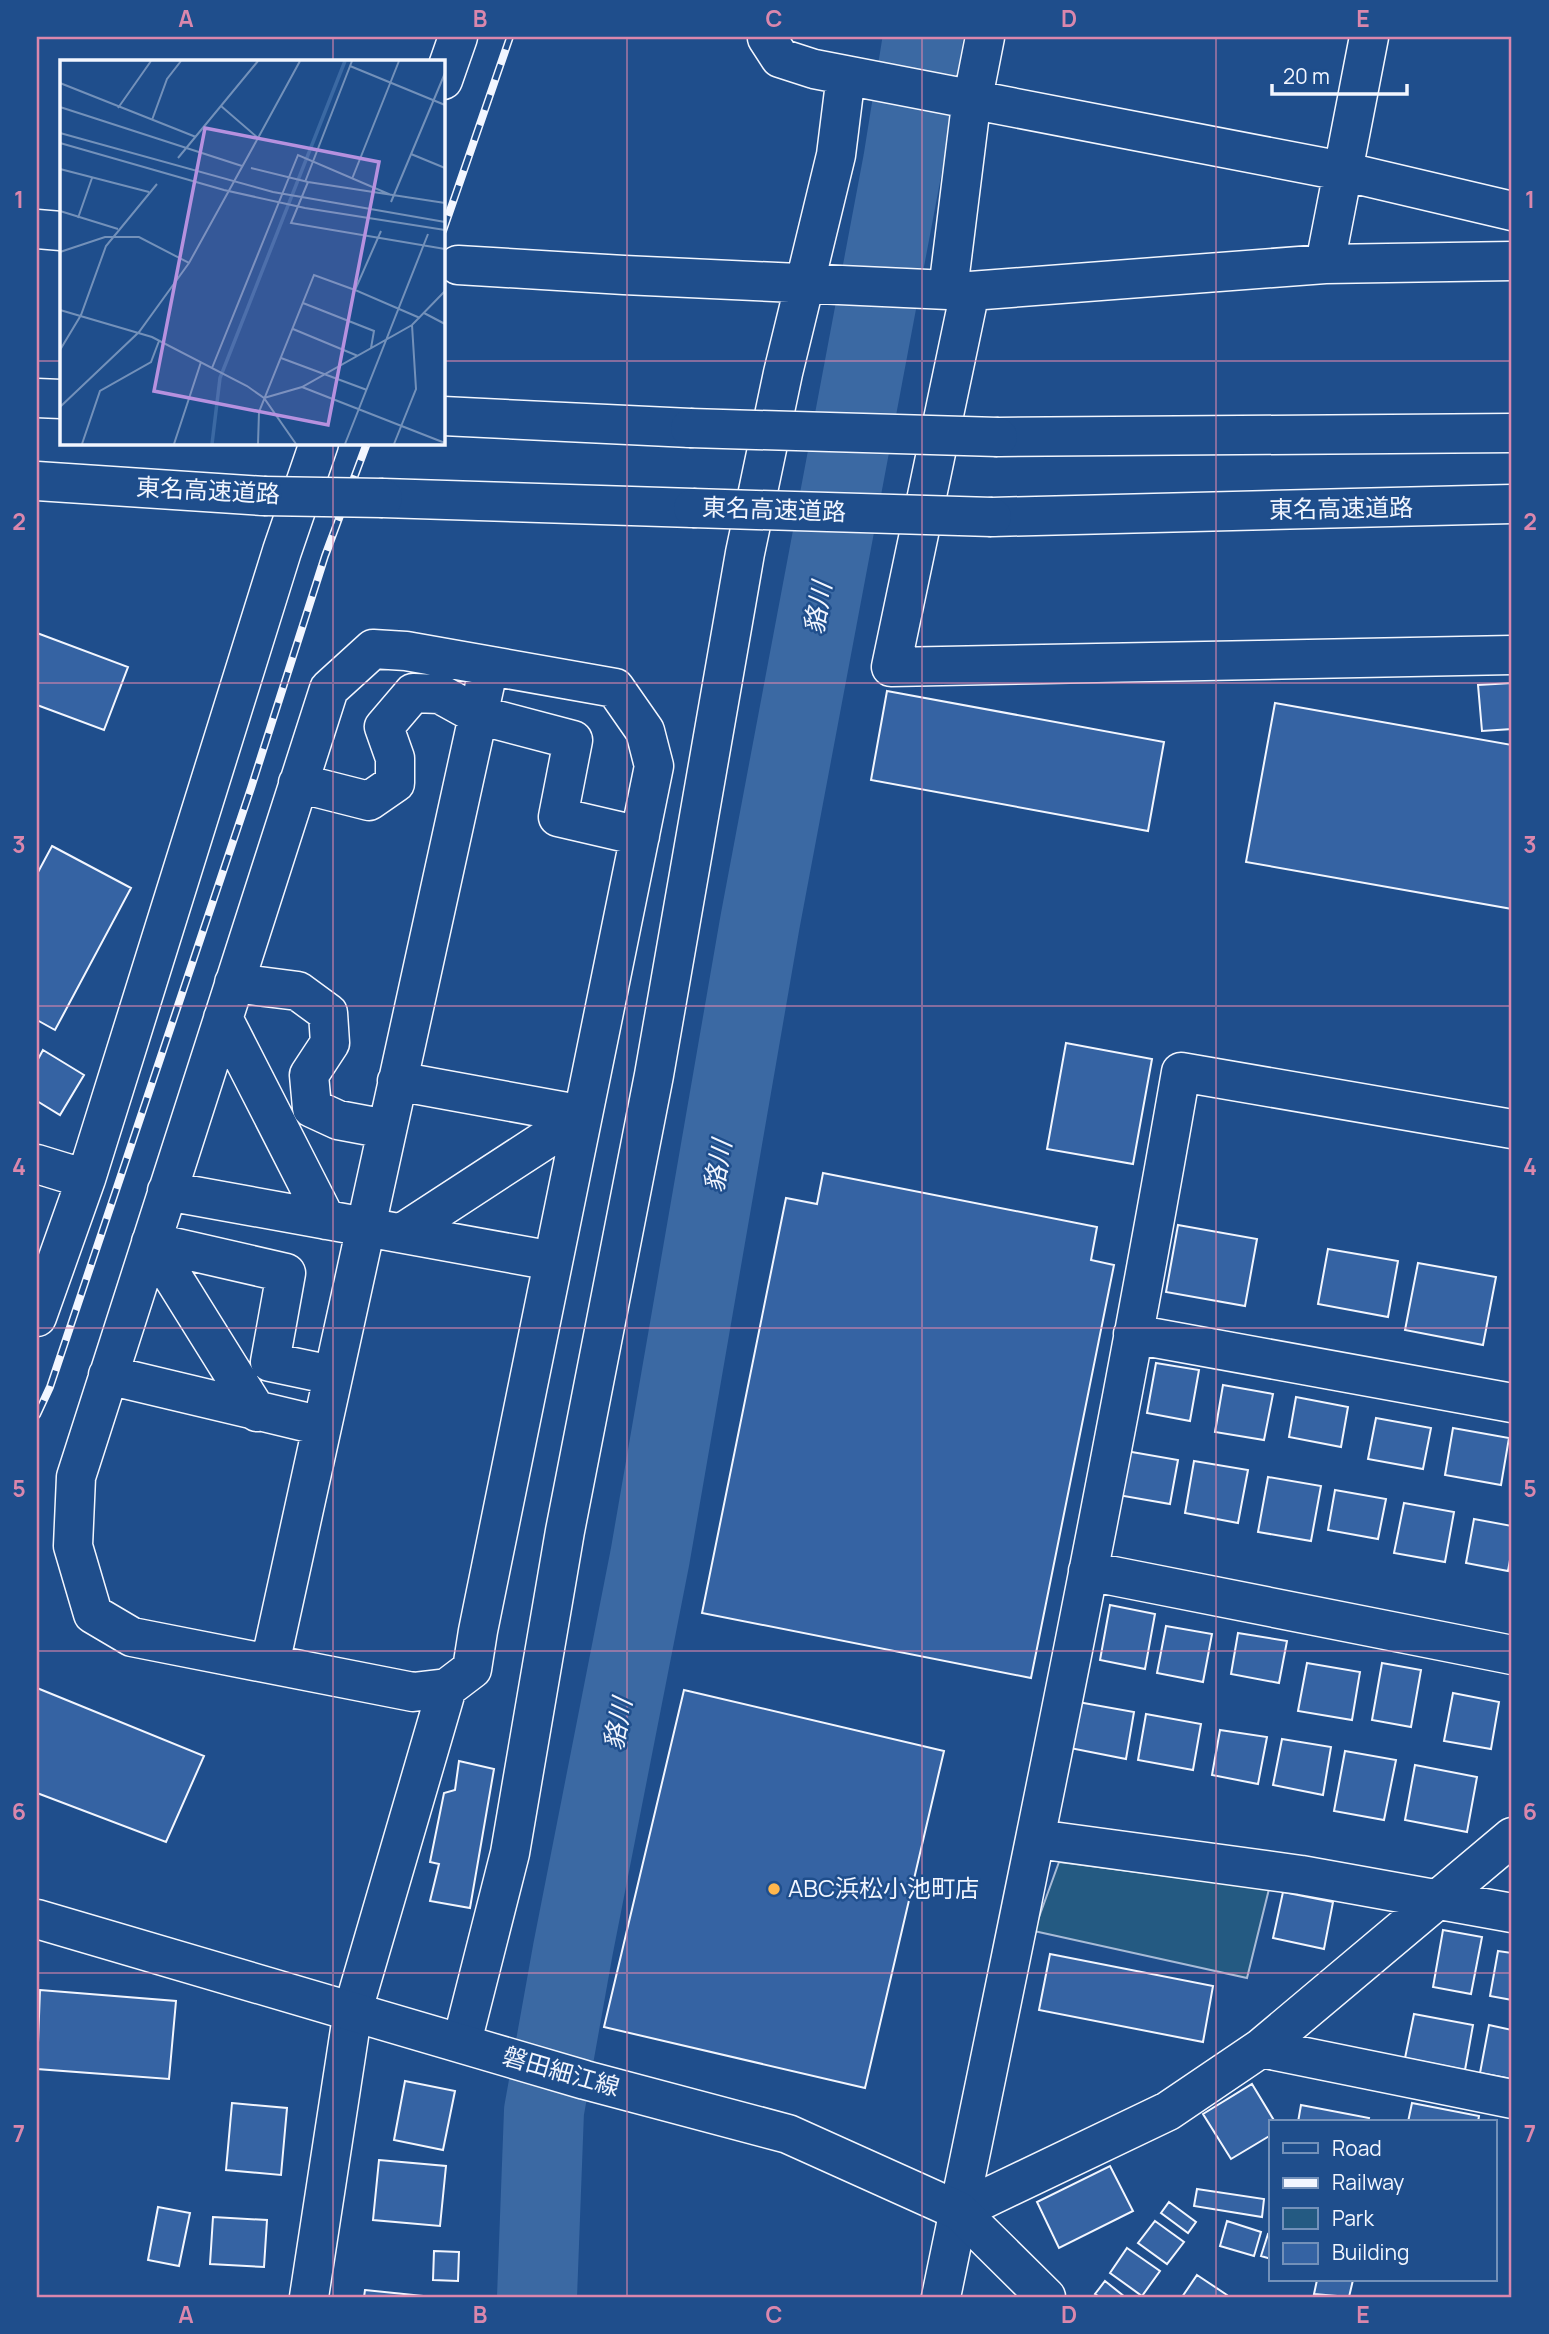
<svg xmlns="http://www.w3.org/2000/svg" width="1549" height="2334" font-family="Manrope,'Noto Sans JP',sans-serif">
<rect width="100%" height="100%" fill="#1f4e8c"/>
<path fill="#245a82" stroke="#a8bbd7" stroke-width="2" d="M1059,1862L1269,1889L1247,1978L1034,1931Z"/>
<g fill="none" stroke-linecap="round" stroke-linejoin="round">
<path stroke="#3b69a3" stroke-width="80" d="M537,2297L544,2111L573,1949L650,1557L760,922L903,162L923,37"/>
</g>
<path fill="#3563a3" stroke="#f2f6ff" stroke-width="2" d="M37,633L128,667L104,730L37,705Z
M1512,683V729L1482,731L1478,685Z
M887,691L1164,742L1148,831L871,780Z
M1275,703L1512,745V909L1246,862Z
M52,846L131,888L55,1030L37,1020V874Z
M1066,1043L1152,1059L1133,1164L1047,1149Z
M43,1050L84,1075L60,1115L37,1101V1061Z
M823,1173L1097,1227L1091,1260L1114,1265L1031,1678L702,1613L786,1198L817,1204Z
M1178,1225L1257,1239L1245,1306L1166,1292Z
M1328,1249L1398,1261L1388,1317L1318,1304Z
M1418,1263L1496,1277L1483,1345L1405,1330Z
M1156,1363L1199,1370L1190,1421L1147,1413Z
M1223,1385L1273,1394L1264,1440L1215,1432Z
M1296,1397L1348,1407L1341,1447L1289,1437Z
M1376,1418L1431,1428L1423,1469L1368,1459Z
M1453,1428L1509,1438L1501,1485L1445,1475Z
M1126,1451L1178,1460L1170,1504L1118,1495Z
M1194,1461L1248,1470L1238,1523L1185,1513Z
M1268,1477L1321,1486L1311,1541L1258,1532Z
M1335,1490L1386,1499L1378,1539L1328,1530Z
M1404,1503L1454,1512L1445,1562L1394,1553Z
M1474,1519L1512,1526V1549L1508,1571L1466,1563Z
M1110,1605L1155,1614L1145,1669L1100,1660Z
M1166,1626L1212,1634L1203,1682L1157,1673Z
M1238,1633L1287,1641L1279,1683L1231,1674Z
M1307,1663L1360,1672L1352,1720L1298,1711Z
M1382,1663L1421,1670L1411,1727L1372,1720Z
M37,1688L204,1756L166,1842L37,1793Z
M684,1690L944,1751L865,2088L604,2027Z
M1453,1693L1499,1702L1491,1749L1444,1741Z
M1078,1702L1134,1712L1126,1759L1070,1748Z
M1146,1714L1201,1724L1193,1770L1138,1760Z
M1220,1730L1267,1737L1258,1784L1212,1775Z
M1282,1739L1331,1747L1323,1795L1273,1785Z
M1345,1751L1396,1760L1384,1820L1334,1811Z
M459,1761L494,1769L470,1908L430,1901L439,1864L430,1862L444,1793L455,1790Z
M1415,1765L1477,1777L1467,1832L1405,1820Z
M1283,1892L1333,1902L1324,1949L1273,1938Z
M1443,1930L1482,1937L1471,1994L1433,1987Z
M1498,1951L1512,1953V2000L1490,1996Z
M1050,1954L1213,1986L1203,2042L1039,2010Z
M40,1990L176,2001L169,2079L37,2069Z
M1414,2014L1473,2025L1465,2070L1405,2058Z
M1489,2025L1512,2030V2079L1480,2073Z
M405,2081L455,2091L443,2150L394,2140Z
M1252,2084L1275,2122H1271V2135L1231,2159L1203,2114Z
M232,2103L287,2108L281,2175L226,2170Z
M1412,2103L1479,2116L1478,2122H1408Z
M1301,2105L1369,2118L1368,2122H1298Z
M379,2160L446,2166L440,2226L373,2220Z
M1110,2166L1133,2211L1059,2248L1037,2202Z
M1197,2189L1264,2199L1262,2217L1194,2206Z
M1169,2202L1196,2222L1188,2233L1161,2213Z
M158,2207L190,2213L179,2266L148,2260Z
M213,2217L267,2220L264,2267L210,2264Z
M1155,2221L1184,2242L1167,2264L1138,2243Z
M1227,2221L1261,2232L1254,2256L1220,2246Z
M1268,2234L1271,2235V2259L1261,2256Z
M1127,2248L1160,2271L1142,2296L1110,2273Z
M434,2251L459,2252L458,2281L433,2280Z
M1197,2275L1227,2295L1226,2297H1182Z
M1317,2280H1353L1349,2297L1314,2294Z
M1105,2281L1125,2297H1100L1095,2294Z
M365,2290L433,2297H364Z"/>
<g fill="none" stroke-linecap="round" stroke-linejoin="round">
<defs>
<path id="minor" d="M767,38L780,58L814,69L1342,171L1512,211
M443,80L458,37
M37,229L61,231
M1325,264L1369,37
M458,265L624,275L970,291L1325,264L1512,261
M948,290L970,113L985,37
M970,291L891,667L1512,655
M373,649L406,651L615,688L645,731L654,766L478,1631L472,1669L447,1688L413,1692L132,1637L93,1614L73,1546L76,1477L329,689Z
M298,783L369,801L395,783V758L384,727L413,693L440,694L478,715L573,740L558,817L640,836
M234,983L298,991L328,1013L330,1043L309,1075L312,1108L338,1120L386,1129
M223,1018L326,1220
M397,1081L583,1115
M37,1164L86,1179L282,551L319,443
M167,1191L553,1261
M402,1233L583,1115
M151,1242L286,1273L270,1362L332,1375
M151,1242L257,1412
M37,1317L86,1179
M1133,1334L1512,1403
M108,1375L322,1426
M1088,1571L1512,1655
M270,1664L489,666
M1037,1839L1301,1875L1512,1913
M462,2042L510,1853L565,1531L654,1075L745,553L783,373L836,155L846,75
M1261,2048L1512,2099
M959,2211L1168,2111L1261,2048L1512,1837
M309,2297L353,2010L447,1688
M941,2297C1025,1890 1110,1482 1181,1072L1512,1129"/>
<path id="major" d="M37,1919L585,2080L788,2134L959,2211L1046,2297"/>
<path id="highway" d="M37,398L61,399
M443,416L690,428
M998,437L1512,433
M37,481L264,496
M383,498L693,508
M992,517L1512,504"/>
</defs>
<use href="#minor" stroke="#f2f6ff" stroke-width="41"/>
<use href="#major" stroke="#f2f6ff" stroke-width="41"/>
<use href="#highway" stroke="#f2f6ff" stroke-width="41"/>
<use href="#minor" stroke="#1f4e8c" stroke-width="38"/>
<use href="#major" stroke="#1f4e8c" stroke-width="38"/>
<use href="#highway" stroke="#1f4e8c" stroke-width="38"/>
<defs>
<path id="rail" d="M443,231L510,37
M37,1415L50,1387L251,788L325,556L367,443"/>
</defs>
<use href="#rail" stroke="#f2f6ff" stroke-width="8"/>
<use href="#rail" stroke="#1f4e8c" stroke-width="5" stroke-dasharray="16" stroke-linecap="butt"/>
<defs>
<path id="highway-bridge" d="M690,428L998,437
M264,496L383,498
M693,508L992,517"/>
</defs>
<use href="#highway-bridge" stroke="#f2f6ff" stroke-width="41" stroke-linecap="butt"/>
<use href="#highway-bridge" stroke="#1f4e8c" stroke-width="38"/>
</g>
<path fill="none" stroke="#da87ad" stroke-width="2" stroke-opacity="0.55" d="M333,37V61M627,37V2297M922,37V2297M1216,37V2297M37,361H61M443,361H1512M333,443V2297M37,683H1512M37,1006H1512M37,1328H1512M37,1651H1512M37,1973H1512"/>
<circle fill="#ffb74d" stroke="#1f4e8c" stroke-width="2.5" cx="774" cy="1889" r="7"/>
<g text-anchor="middle" stroke-width="5" stroke-linejoin="round" paint-order="stroke">
<g font-size="24" fill="#f2f6ff" stroke="#1f4e8c">
<text transform="translate(208 491) rotate(3)" y="8">東名高速道路</text>
<text transform="translate(1341 509) rotate(-1)" y="8">東名高速道路</text>
<text transform="translate(774 510) rotate(2)" y="8">東名高速道路</text>
<text transform="translate(561 2072) rotate(16)" y="8">磐田細江線</text>
</g>
<g font-size="24" fill="#f2f6ff" stroke="#1f4e8c" text-anchor="start">
<text x="788" y="1897">ABC浜松小池町店</text>
</g>
<g font-size="26" font-style="italic" fill="#f2f6ff" stroke="#1f4e8c">
<text transform="translate(818 608) rotate(-80)" y="9">貉川</text>
<text transform="translate(718 1166) rotate(-80)" y="9">貉川</text>
<text transform="translate(618 1724) rotate(-79)" y="9">貉川</text>
</g>
</g>
<g transform="translate(60 60)">
<rect width="385" height="385" fill="#1f4e8c"/>
<path fill="none" stroke="#3b69a3" stroke-width="3.5" d="M152,384L160,318L285,1"/>
<path fill="none" stroke="#7391ba" stroke-width="2" d="M290,6L385,45M0,23L136,77M0,47L182,106M58,48L91,1M92,60L107,19L121,1M0,73L213,132L385,162M198,78L240,1M0,83L164,130L245,148L385,170M351,94L385,108M118,98L198,1M191,108L248,122L385,143M0,109L89,132M292,119L339,1M245,122L292,1M248,122L231,163L385,189M331,142L385,13M0,151L58,169M18,158L32,118M321,171L295,230L360,258M0,192L45,177H79L129,203L198,78L161,46M243,243L314,271L311,288M0,250L92,277L187,326L204,338L236,384M364,253L385,264M233,269L298,296M0,290L21,255L46,186L97,124M221,298L307,330M152,308L238,95L331,135M242,327L385,383M204,338L242,327L352,265L385,231M0,347L79,272L129,203M22,384L40,331L91,302L99,281M114,384L141,302M198,384L199,352L254,215L295,230M285,384L368,174M334,384L356,329L352,265"/>
<path fill="#b691df" fill-opacity="0.15" stroke="#b691df" stroke-width="3.5" d="M145,68L319,102L268,365L94,331Z"/>
<rect width="385" height="385" fill="none" stroke="#f2f6ff" stroke-width="3.5"/>
</g>
<rect width="1549" height="2334" fill="none" stroke="#1f4e8c" stroke-width="77"/>
<rect x="1269" y="2120" width="228" height="161" fill="#1f4e8c" stroke="#7391ba" stroke-width="2"/>
<rect x="1283" y="2143" width="35" height="10" fill="#1f4e8c" stroke="#7391ba" stroke-width="2"/>
<text x="1332" y="2156" font-size="21" fill="#f2f6ff">Road</text>
<rect x="1283" y="2178" width="35" height="10" fill="#f2f6ff" stroke="#7391ba" stroke-width="2"/>
<text x="1332" y="2190" font-size="21" fill="#f2f6ff">Railway</text>
<rect x="1283" y="2208" width="35" height="21" fill="#245a82" stroke="#7391ba" stroke-width="2"/>
<text x="1332" y="2226" font-size="21" fill="#f2f6ff">Park</text>
<rect x="1283" y="2243" width="35" height="21" fill="#3563a3" stroke="#7391ba" stroke-width="2"/>
<text x="1332" y="2260" font-size="21" fill="#f2f6ff">Building</text>
<path d="M1272 84v10h135v-10" fill="none" stroke="#f2f6ff" stroke-width="3.5"/>
<text x="1283" y="84" font-size="21" fill="#f2f6ff" stroke="#1f4e8c" stroke-width="5" paint-order="stroke">20 m</text>
<rect x="38" y="38" width="1472" height="2258" fill="none" stroke="#da87ad" stroke-width="2.5"/>
<g font-size="23" text-anchor="middle" font-weight="bold" fill="#da87ad">
<text x="186" y="27">A</text>
<text x="480" y="27">B</text>
<text x="774" y="27">C</text>
<text x="1069" y="27">D</text>
<text x="1363" y="27">E</text>
<text x="19" y="208">1</text>
<text x="1530" y="208">1</text>
<text x="19" y="530">2</text>
<text x="1530" y="530">2</text>
<text x="19" y="853">3</text>
<text x="1530" y="853">3</text>
<text x="19" y="1175">4</text>
<text x="1530" y="1175">4</text>
<text x="19" y="1497">5</text>
<text x="1530" y="1497">5</text>
<text x="19" y="1820">6</text>
<text x="1530" y="1820">6</text>
<text x="19" y="2142">7</text>
<text x="1530" y="2142">7</text>
<text x="186" y="2323">A</text>
<text x="480" y="2323">B</text>
<text x="774" y="2323">C</text>
<text x="1069" y="2323">D</text>
<text x="1363" y="2323">E</text>
</g>
</svg>
